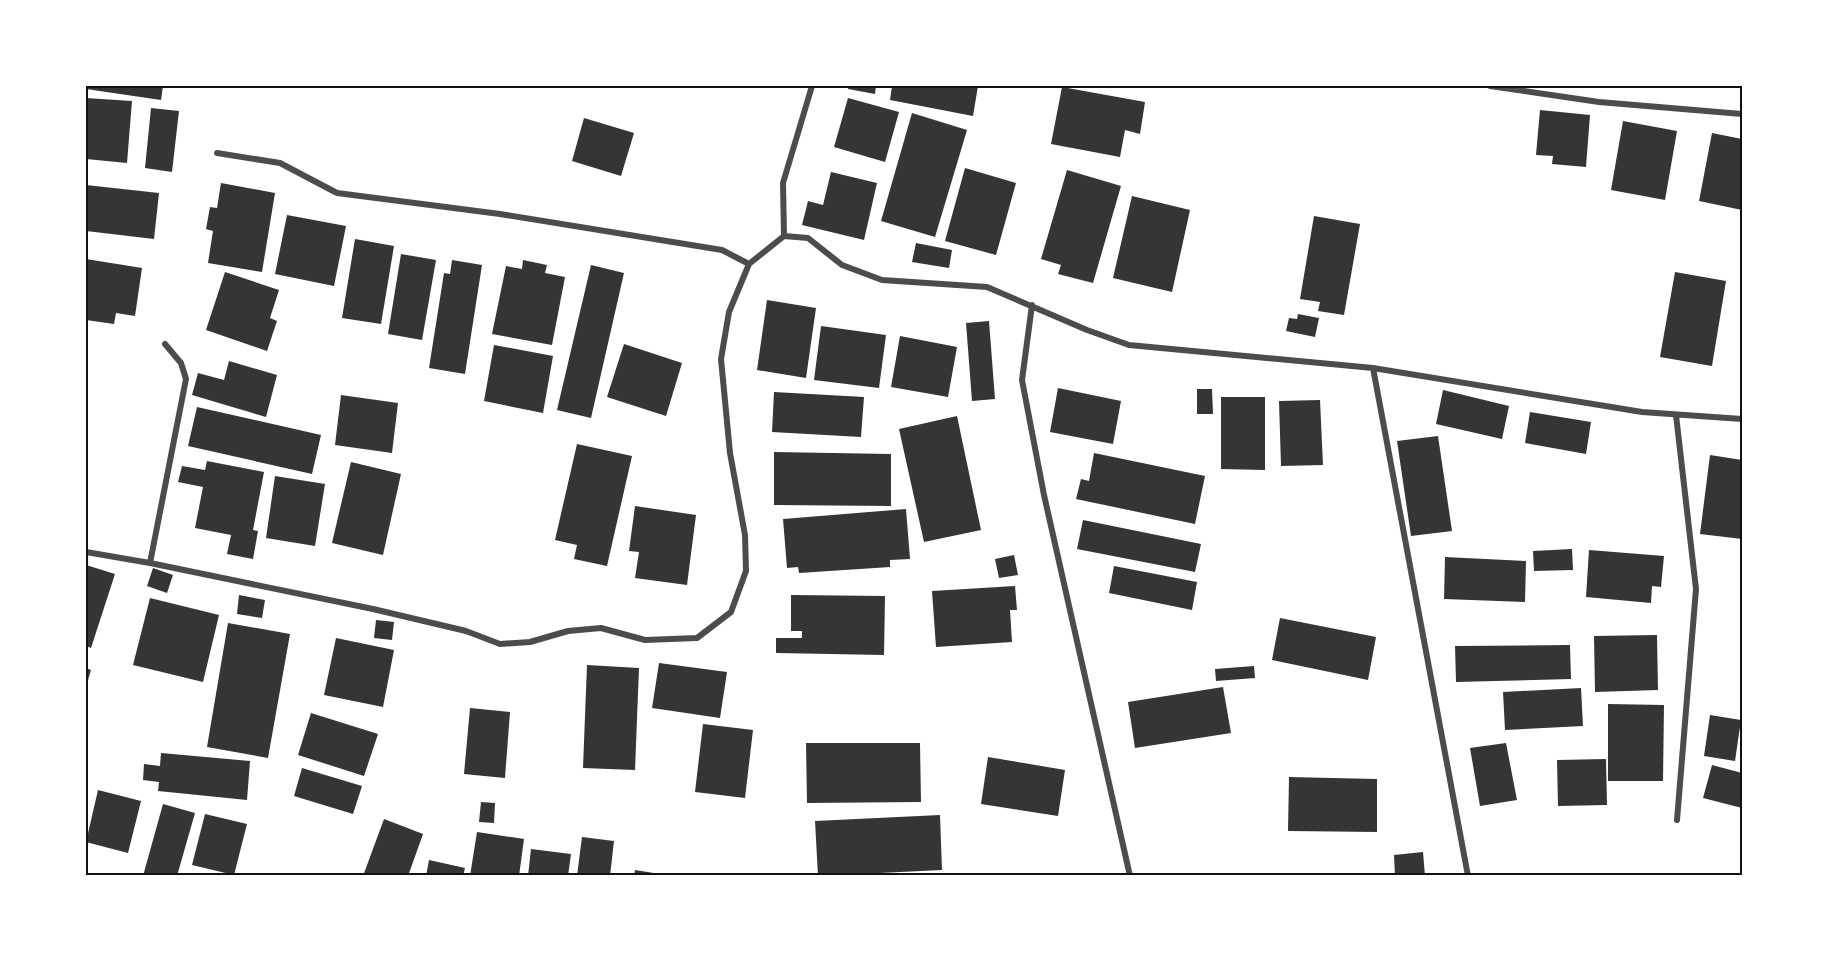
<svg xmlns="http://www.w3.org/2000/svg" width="1828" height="961" font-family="Lato,sans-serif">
<rect width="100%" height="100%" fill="#fff"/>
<path fill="#353535" d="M86,86H163L161,100L86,89Z
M848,86H876L875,94L848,89Z
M892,86H978L973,116L890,100Z
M1062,87L1145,102L1140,134L1125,130L1120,157L1051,144Z
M86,98L132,101L127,163L86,159Z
M848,98L899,112L885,162L834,147Z
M151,108L179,111L172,172L145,168Z
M1540,110L1590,115L1586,167L1552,164L1553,156L1536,155Z
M912,113L967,130L935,237L881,221Z
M584,118L634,133L621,176L572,161Z
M1623,121L1677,131L1665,200L1611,190Z
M1712,133L1742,139V210L1699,201Z
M965,168L1016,183L996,255L945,241Z
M1067,170L1121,186L1093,283L1058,274L1061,265L1041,259Z
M831,172L877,183L864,240L802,225L808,201L823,205Z
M221,183L275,193L262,272L208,263L213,231L206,229L210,207L217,208Z
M86,185L159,193L154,239L86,231Z
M1132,196L1190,210L1172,292L1113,278Z
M287,215L346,226L334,286L275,274Z
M1314,216L1360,224L1344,315L1318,311L1320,302L1300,299Z
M355,239L394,246L381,324L342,318Z
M916,243L952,250L949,268L912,262Z
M401,254L436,260L422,340L388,334Z
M86,259L142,268L135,316L116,313L114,324L86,320Z
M452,260L482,265L465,374L429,368L444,273L450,274Z
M523,260L547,265L545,273L565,277L552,345L492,334L506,266L522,269Z
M591,265L624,273L591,418L557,410Z
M225,272L279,290L270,318L277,321L267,351L206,330Z
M1675,272L1726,281L1712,366L1660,357Z
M767,300L816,308L806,378L757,370Z
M1298,314L1319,318L1315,337L1286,331L1289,318L1297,319Z
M989,321L995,399L972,401L966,323Z
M821,326L886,335L879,388L814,380Z
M900,336L957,347L948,397L891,387Z
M624,344L682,363L666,416L607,397Z
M494,345L553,356L543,413L484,401Z
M229,361L277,375L266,417L192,395L198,373L224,380Z
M1058,388L1121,401L1113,444L1050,432Z
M1197,389H1212L1213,414H1197Z
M1443,390L1509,406L1502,439L1436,424Z
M774,392L864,397L861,437L772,432Z
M341,395L398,403L392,453L335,445Z
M1221,397H1265V470L1221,469Z
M1320,400L1323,465L1281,466L1279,401Z
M197,407L321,435L312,474L188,446Z
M1530,412L1591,422L1586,454L1525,443Z
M957,416L981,530L924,542L899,429Z
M1438,436L1452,531L1411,536L1397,441Z
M577,444L632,456L607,566L574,559L577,545L555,540Z
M774,452L891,454V506L774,505Z
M1094,453L1205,476L1195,524L1076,499L1081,479L1089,481Z
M1710,455L1742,460V539L1700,534Z
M207,461L264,472L253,530L258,531L253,559L227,554L231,535L195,528L203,487L178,482L182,466L205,470Z
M351,462L401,474L383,555L332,543Z
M275,476L325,484L315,546L266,538Z
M635,506L696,515L687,585L635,578L639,552L629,551Z
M906,509L910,559L890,560V567L799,573L798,567L787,568L783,519Z
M1083,520L1201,544L1195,572L1077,549Z
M1572,549L1573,570L1534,571L1533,551Z
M1589,550L1664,556L1661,587L1652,586L1651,603L1586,597Z
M1014,555L1018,575L999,578L995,559Z
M1445,557L1526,561L1525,602L1444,599Z
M86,565L115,574L91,648L86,646Z
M1114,566L1197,582L1192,610L1109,593Z
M153,568L173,575L167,593L147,586Z
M1015,586L1017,610H1010L1012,642L936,647L932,591Z
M239,595L265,600L262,618L237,614Z
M791,595L885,596L884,655L776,653V638H802V631H791Z
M150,598L219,615L203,682L133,665Z
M1280,618L1376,637L1368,680L1272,660Z
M376,620L394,622L392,640L374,638Z
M228,623L290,634L268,758L207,747Z
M1657,635L1658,690L1595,692L1594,636Z
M336,638L394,650L383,707L324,695Z
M1570,645L1571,679L1456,682L1455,646Z
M659,663L727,672L720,718L652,708Z
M587,665L639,668L635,770L583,768Z
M1254,666L1255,678L1216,681L1215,669Z
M86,668L91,670L86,687Z
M1223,687L1231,733L1135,748L1128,702Z
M1581,688L1583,726L1505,730L1503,692Z
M1608,704L1664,705L1663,781H1608Z
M470,708L510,712L505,778L464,774Z
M311,713L378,734L364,776L298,755Z
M1710,715L1741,720L1735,761L1704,756Z
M703,724L753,730L745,798L695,792Z
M806,743H920L921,802L807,803Z
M1506,743L1517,800L1480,806L1470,748Z
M161,753L250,761L247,800L158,791L159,782L143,780L144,764L160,766Z
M988,757L1065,770L1058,816L981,804Z
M1606,759L1607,805L1558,806L1557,760Z
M1712,765L1742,773V808L1703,798Z
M302,768L362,786L353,814L294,796Z
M1289,777L1377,779V832L1288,831Z
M98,790L141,801L128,853L86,842Z
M481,802L495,803L494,823L479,822Z
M163,804L195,813L177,876H143Z
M205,814L247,824L234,875L192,865Z
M940,815L942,870L818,876L815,821Z
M384,819L423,834L408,876H363Z
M477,832L524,839L519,876H470Z
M582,837L614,841L610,876H577Z
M531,849L571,854L568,876H528Z
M1423,852L1425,876H1395L1394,855Z
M429,860L465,868L463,876H426Z
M635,870L660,874V876H634Z"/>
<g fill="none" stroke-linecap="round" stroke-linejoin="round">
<path stroke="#4c4c4c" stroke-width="6" d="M812,86L783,183L784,236L808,238L842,265L882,280L987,287L1087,330L1129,345L1373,368L1642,412L1742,419
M1490,86L1599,102L1742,114
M217,153L280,163L337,193L500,214L722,250L749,264
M1032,305L1022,380L1044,495L1130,876
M1373,368L1468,876
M1676,415L1696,589L1677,820
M86,552L150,563L373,609L466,631L500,644L530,642L568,631L601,628L645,640L697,638L731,612L746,571L745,535L730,453L721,359L729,312L749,264L784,236
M150,563L186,379L181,363L165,344"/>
</g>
<rect width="1828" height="961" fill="none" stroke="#ffffff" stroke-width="174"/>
<rect x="87" y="87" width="1654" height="787" fill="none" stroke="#111" stroke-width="2"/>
</svg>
